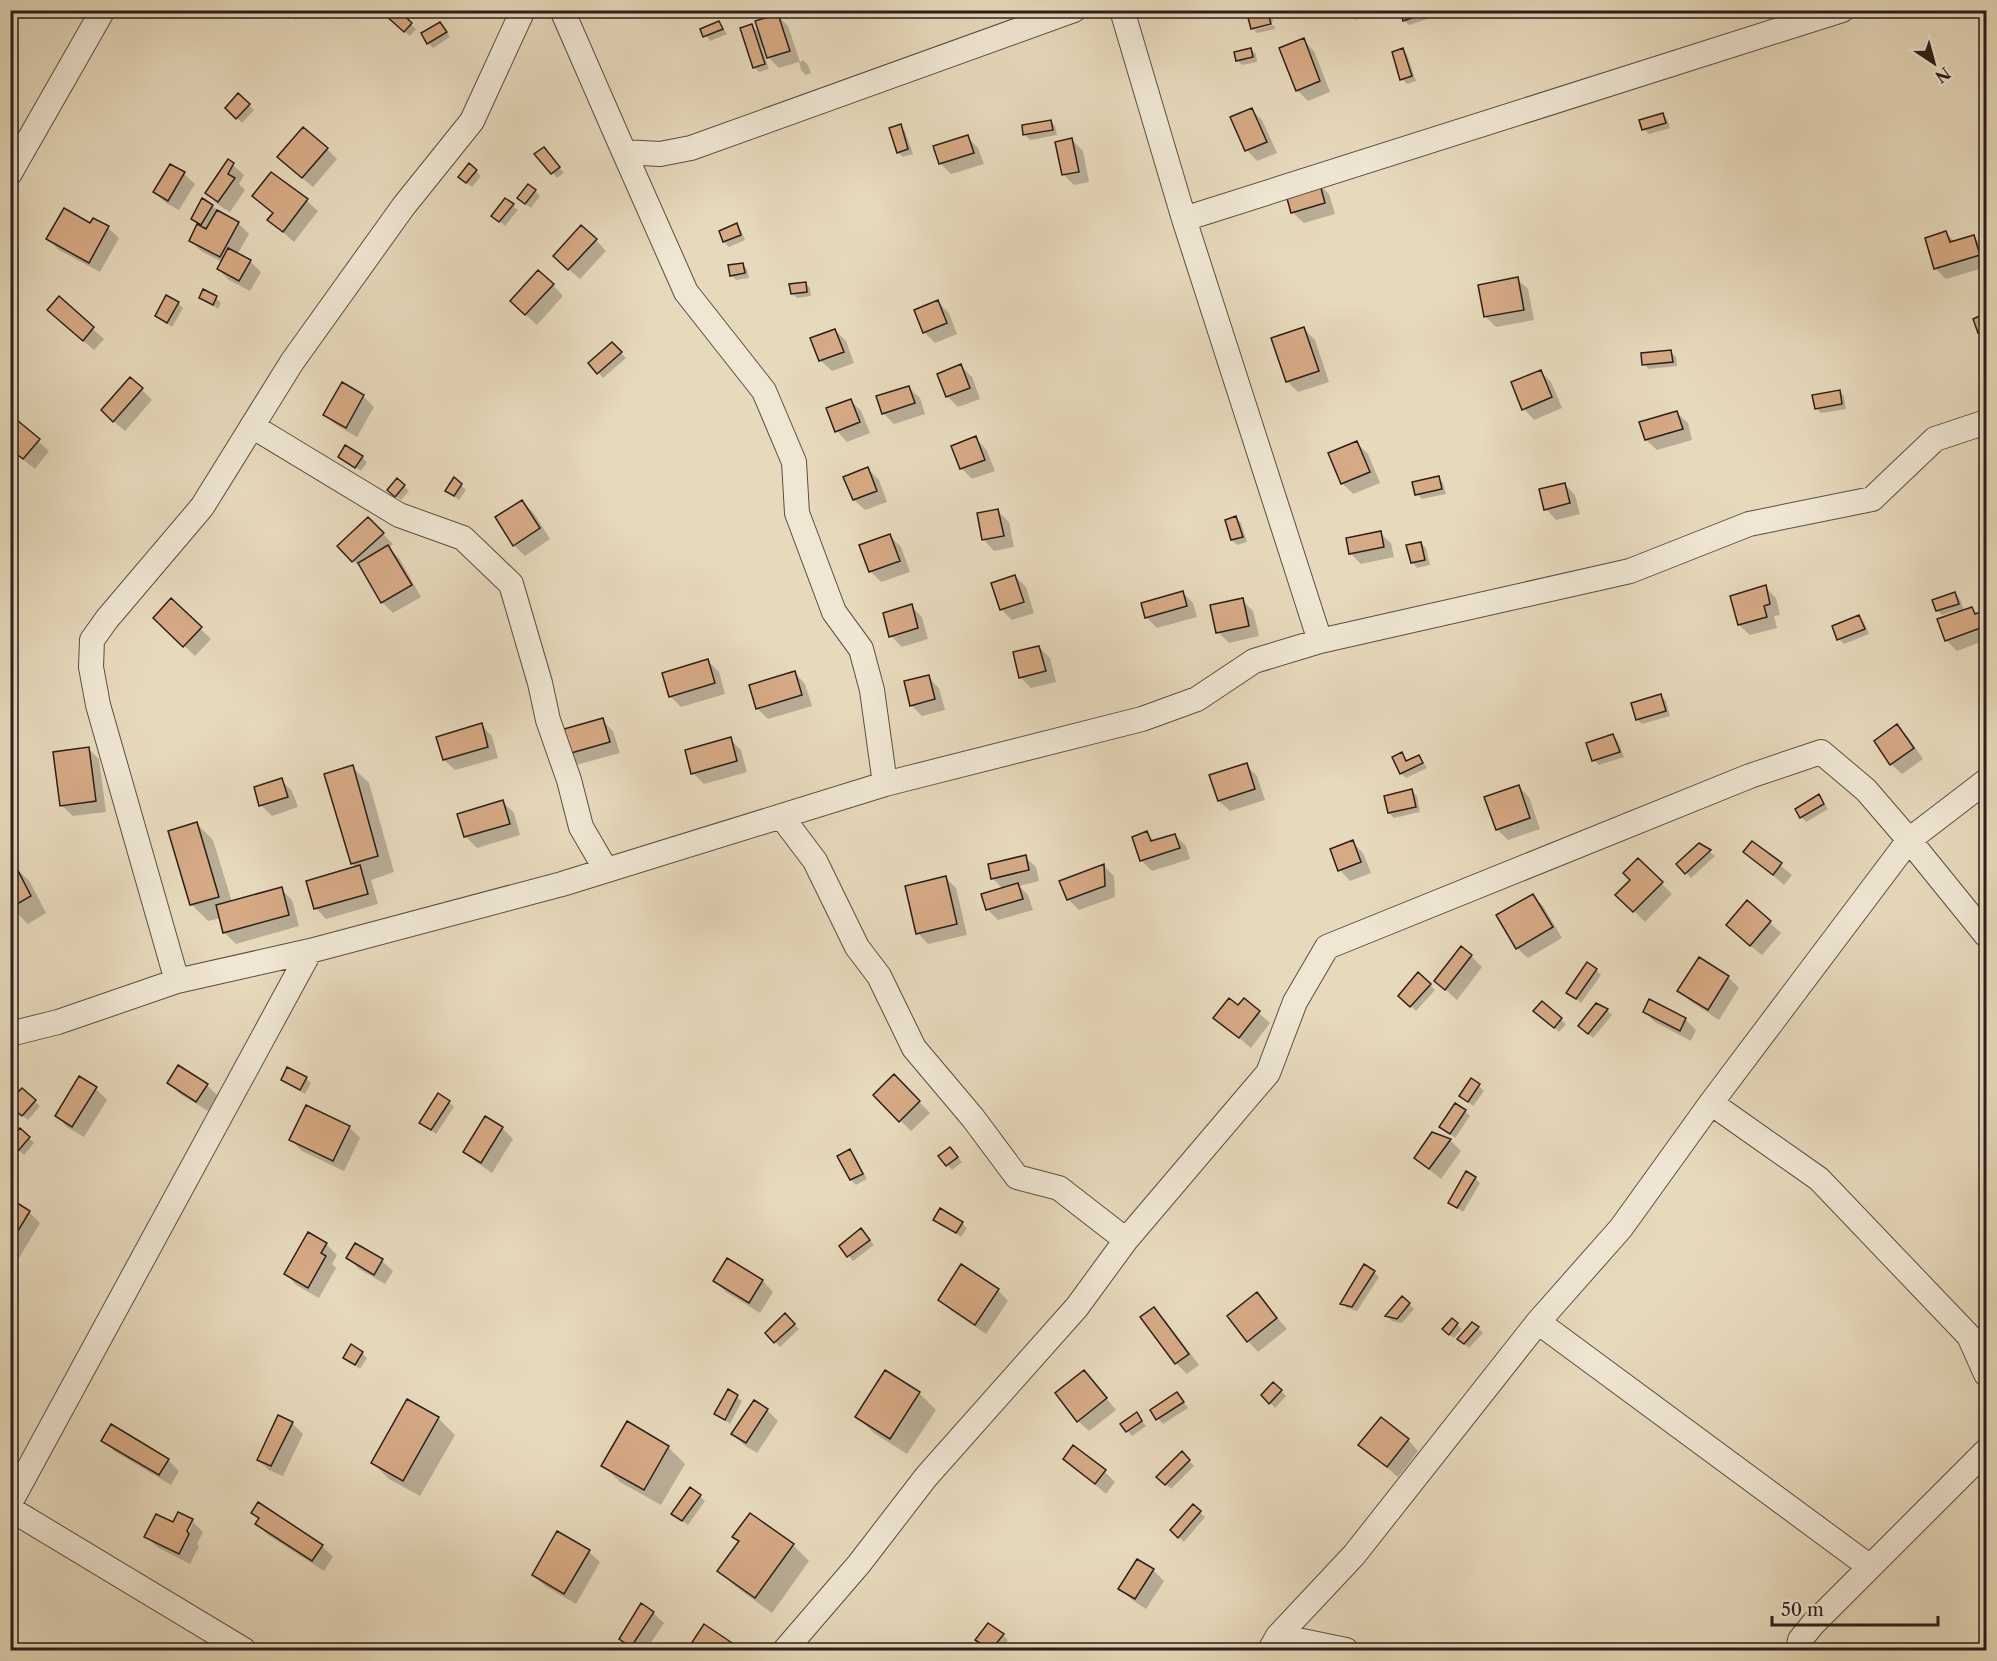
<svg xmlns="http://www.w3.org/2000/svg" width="1997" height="1661" font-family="'Libre Caslon Text',serif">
<rect width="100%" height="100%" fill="#e7d9bc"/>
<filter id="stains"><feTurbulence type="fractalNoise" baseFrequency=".00333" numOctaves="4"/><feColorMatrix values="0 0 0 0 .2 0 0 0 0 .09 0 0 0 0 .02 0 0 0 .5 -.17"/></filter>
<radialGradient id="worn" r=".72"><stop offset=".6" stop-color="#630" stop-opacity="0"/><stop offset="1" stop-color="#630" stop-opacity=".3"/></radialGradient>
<path fill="#0003" fill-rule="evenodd" d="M284,10H302L303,11L296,20Z
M396,10L416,29L410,36L386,14Z
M1248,10H1270L1273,22L1254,27V30Z
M1348,10H1360L1363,17L1355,20Z
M1401,10H1439L1440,15L1409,25L1404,20Z
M777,15L788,26L800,62L803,60L808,65L811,73L806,75L801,70L799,62L779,68L768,57L765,47L762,48L769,69L759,72L754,67L752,26L761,35Z
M440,23L450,37L433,48L428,43Z
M719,23L727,34L710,41L702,30Z
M1274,25L1275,29L1257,33L1254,30Z
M1303,40L1314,51L1330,92L1308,101L1297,90Z
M1251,49L1256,54L1257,62L1242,65L1237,60Z
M1402,50L1407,55L1416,81L1407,84L1402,79Z
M249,105L254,110L242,123L227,108Z
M1251,110L1262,120L1277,153L1257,161L1247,150L1232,118Z
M1662,114L1667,119L1670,128L1649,134L1644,129Z
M1050,121L1055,126L1057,135L1030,140L1025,135Z
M900,126L905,131L913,154L903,157L898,152Z
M967,137L978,148L984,164L951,174L940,163Z
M1072,140L1083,151L1089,182L1074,185L1063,174Z
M327,149L337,159L313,187L290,168Z
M536,154H548L564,173L557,178Z
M228,161L244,175L239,184L245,190L230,212L217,204L207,193Z
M171,166L184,174L195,184L179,210L166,203L155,192Z
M476,171L481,176L472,187L465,182Z
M272,174L307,201L318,211L294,242L269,220L274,214L254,196Z
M1318,183L1329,194L1335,214L1304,223L1293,213L1287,192Z
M535,191L540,196L531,208L524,203Z
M212,206L238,223L249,234L237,255L250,261L261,272L250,291L229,280L218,269L222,262L201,251L190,240L199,225L192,219Z
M513,206L518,210L505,226L498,220Z
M91,225L108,228L119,238L100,272L59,250L48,239Z
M736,225L741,230L745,240L729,247L724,242L721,231Z
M1946,233L1955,242L1974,237L1985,248L1986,267L1946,279L1935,268Z
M596,240L606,251L580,279L566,267Z
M742,264L747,269L749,278L736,280L731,275Z
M1517,279L1528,289L1534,320L1496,327L1485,316Z
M805,283L810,288L811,296L797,298L792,293Z
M553,285L563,296L537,325L523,312Z
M204,291L216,298L221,303L218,309L201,297Z
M59,299L104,339L94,350L60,321Z
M938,302L949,313L957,334L935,343L924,332Z
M178,303L183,308L172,327L156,316Z
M1986,315V336L1984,337L1979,332L1975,319Z
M1304,329L1315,340L1329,382L1298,392L1287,381Z
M835,330L846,341L854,363L832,371L821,361L812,339Z
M612,344L626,358L603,378L590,363Z
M1671,352L1676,357L1677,366L1649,369L1644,364Z
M961,366L972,377L980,399L958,407L947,396Z
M1540,371L1551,382L1562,408L1534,420L1524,409Z
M909,388L920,398L925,414L894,424L883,413Z
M142,390L152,400L125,431L113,421Z
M1839,391L1844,396L1846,409L1821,413L1816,408Z
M363,396L374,407L357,437L336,425L325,414Z
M850,400L861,411L870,433L847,442L837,431Z
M1677,413L1688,423L1692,440L1657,450L1646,440Z
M12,418L49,451L35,469L10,449Z
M975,438L986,449L995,471L972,479L962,469L953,447Z
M1357,443L1368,454L1380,483L1353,494L1342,483Z
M340,456L362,457L367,462L361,471Z
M868,469L879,480L887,502L865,510L854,500Z
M1438,477L1443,483L1446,494L1422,499L1417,494Z
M1564,484L1575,495L1580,514L1556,520L1546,509Z
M461,485L466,490L459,500L447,491Z
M404,486L409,491L401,500L394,495Z
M522,501L533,512L550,539L525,556L514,545Z
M998,511L1009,522L1014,547L994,551L984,540Z
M1236,518L1241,523L1247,542L1237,545L1232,540Z
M368,519L393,544L389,548L399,558L421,597L393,613L382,602L365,573L339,546Z
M1380,533L1391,543L1394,557L1361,564L1350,553Z
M890,536L901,547L910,572L881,582L870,571Z
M1421,543L1426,548L1430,565L1417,568L1412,562Z
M1015,576L1026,587L1034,613L1012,620L1001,609Z
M1765,587L1776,598L1780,615L1774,616L1777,628L1750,635L1739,625Z
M1182,592L1193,603L1197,617L1157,628L1146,617Z
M1955,594L1960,599L1964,611L1971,608L1978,615L1986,611V640L1957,651L1946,640L1958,613L1957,610L1942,615L1937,610Z
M171,600L211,639L195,656L155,618Z
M1242,600L1253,611L1259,636L1229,643L1218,632Z
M911,606L922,617L928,639L902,647L891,636Z
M1859,617L1864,622L1869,634L1844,644L1839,639Z
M1039,647L1050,658L1056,682L1031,688L1020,677Z
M708,661L719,672L725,694L681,707L670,696Z
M795,673L805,684L812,706L768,719L757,708Z
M928,677L939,688L945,710L922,716L911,705Z
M1661,696L1666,701L1670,716L1642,724L1637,719Z
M602,720L613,731L620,753L576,765L559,732Z
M481,725L492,736L498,758L455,770L444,760Z
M1897,726L1908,737L1923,759L1902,774L1891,764Z
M1613,736L1618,741L1624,757L1599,765L1594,760Z
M730,739L741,750L747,772L704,784L693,773Z
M88,748L99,759L106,812L73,816L62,806Z
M1402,754L1408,762L1419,756L1427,768L1406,778L1401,773Z
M1246,765L1257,776L1265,800L1230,811L1219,801Z
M352,767L369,783L394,872L371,880L378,904L326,919L316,908L356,868L352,863Z
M281,780L292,791L298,807L272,816L261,805Z
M1518,786L1529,797L1540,829L1508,840L1498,830L1486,798Z
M1412,791L1417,796L1420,812L1394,818L1389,813Z
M1819,796L1828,809L1806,822L1801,817Z
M503,802L514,813L520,835L477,848L466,837L459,815Z
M196,823L213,840L232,902L281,889L292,900L299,926L236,944L225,933L221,918L208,921L192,905L170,832Z
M1147,833L1155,842L1175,835L1186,846L1190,859L1152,871L1141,860Z
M1352,842L1363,853L1371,873L1350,881L1340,870Z
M1753,843L1792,875L1784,885L1745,852Z
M1700,845L1715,856L1691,878L1679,864Z
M1025,857L1036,867L1039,881L1019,886L1028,895L1033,910L998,920L987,909L1003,889L993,879L990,865Z
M1638,860L1672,894L1645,922L1618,895L1632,880Z
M13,865L30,882L46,913L28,924L11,907Z
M1104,866L1114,876L1115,897L1079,910L1068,899Z
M945,877L956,888L967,935L928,944L918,933Z
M1532,895L1543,906L1562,938L1528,958L1517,948Z
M1747,902L1781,933L1762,955L1738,936Z
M1471,956L1482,967L1457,1000L1436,981Z
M1596,970L1601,975L1581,1003L1568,992Z
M1418,974L1435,990L1416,1011L1400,996Z
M1728,977L1739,988L1719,1020L1690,1001L1679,990Z
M1244,1000L1270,1023L1251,1048L1215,1017L1238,1007Z
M1542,1003L1566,1024L1559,1032L1540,1016Z
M1597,1005L1607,1010L1612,1015L1593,1038L1585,1031Z
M1644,1011L1685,1019L1696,1030L1691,1041L1655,1022Z
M894,1076L930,1113L911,1131L875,1095Z
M79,1078L96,1089L107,1100L84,1137L67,1127L57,1116Z
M306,1078L311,1083L305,1094L288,1084L283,1079Z
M169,1083L207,1085L218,1096L208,1111L180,1094Z
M1479,1086L1484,1091L1473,1106L1461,1096Z
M22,1090L40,1106L28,1120L10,1104Z
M449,1102L454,1107L436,1134L421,1123Z
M1465,1111L1470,1116L1455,1138L1441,1127Z
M349,1127L360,1138L344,1171L302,1151L291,1140Z
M502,1128L513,1139L492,1173L476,1162L465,1152Z
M20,1130L34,1143L24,1155L10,1143Z
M1433,1134L1450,1140L1461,1151L1441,1179L1415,1158Z
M850,1151L855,1156L867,1179L856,1185L851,1180L839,1156Z
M955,1154L962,1162L952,1170L940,1156Z
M1475,1178L1480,1183L1463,1212L1450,1203Z
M14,1204L29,1212L40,1223L13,1268L10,1266V1210Z
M935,1219L962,1223L967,1228L961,1237Z
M866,1235L874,1245L853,1261L841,1246Z
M326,1244L337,1255L332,1264L336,1268L319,1298L296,1285L286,1274Z
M348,1258L382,1261L393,1271L385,1284L359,1269Z
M728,1260L763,1281L773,1292L760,1313L726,1292L715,1281Z
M1374,1272L1379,1277L1357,1311L1347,1308L1342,1303Z
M998,1290L1008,1301L986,1334L950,1310L940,1300Z
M1257,1294L1287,1329L1258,1352L1248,1341Z
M1409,1304L1414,1309L1402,1323L1392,1321L1387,1316Z
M1154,1309L1165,1320L1199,1365L1187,1374L1176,1363L1142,1317Z
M785,1315L799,1329L780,1347L767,1333Z
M1452,1320L1462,1329L1454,1338L1449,1334Z
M1478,1328L1483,1333L1469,1348L1459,1339Z
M362,1353L367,1358L360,1369L344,1357Z
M886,1372L919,1393L936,1410L907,1454L874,1433L857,1417Z
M1084,1372L1116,1410L1089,1431L1078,1421Z
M1273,1384L1286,1396L1275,1408L1263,1395Z
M728,1391L742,1401L730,1424L716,1413Z
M1177,1394L1188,1408L1163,1424L1152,1411Z
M754,1402L767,1410L778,1421L757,1453L744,1445L733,1434Z
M1136,1414L1146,1426L1132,1436L1122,1424Z
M438,1418L455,1435L420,1496L389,1479L373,1463Z
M292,1423L303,1434L283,1476L269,1470L258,1460Z
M627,1423L668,1447L685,1464L661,1505L620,1482L603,1465Z
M103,1440L168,1460L179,1471L171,1485L114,1451Z
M1408,1440L1418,1451L1398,1477L1360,1445Z
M1182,1453L1194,1466L1171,1489L1158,1477Z
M1065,1459L1105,1472L1115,1482L1106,1494Z
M700,1496L705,1501L688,1525L673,1513Z
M1193,1506L1205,1517L1184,1542L1172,1530Z
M253,1513L322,1546L333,1557L324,1571L268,1535L257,1524L260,1520Z
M192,1521L203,1532L197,1544L199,1546L190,1564L157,1547L146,1536L174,1524ZM190,1523H193L185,1539L182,1538Z
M734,1537L793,1545L809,1561L772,1613L736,1587L719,1571L740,1542Z
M589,1552L600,1562L576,1604L545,1586L534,1575Z
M1153,1570L1164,1581L1146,1609L1131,1599L1120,1589Z
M653,1613L664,1623L646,1650H632L620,1639Z
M704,1626L740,1650H689Z
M1003,1635L1008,1640L1000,1650H989L977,1640Z"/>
<path fill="#d6aa85" stroke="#2b1f19" stroke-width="1.5" d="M388,10H398L412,23L404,32L384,14Z
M1246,10H1267L1271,24L1251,29Z
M1400,10H1435L1403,21Z
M778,14L790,51L767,58L755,21Z
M719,21L723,29L703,37L700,29Z
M440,22L447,32L427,44L421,33Z
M752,24L765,64L753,68L740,28Z
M1304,38L1320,81L1296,91L1279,48Z
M1251,48L1253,57L1236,61L1234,52Z
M1403,48L1412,76L1400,80L1392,52Z
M238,93L250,104L236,119L225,108Z
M1252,108L1267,142L1245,151L1230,117Z
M1663,113L1666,123L1642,130L1639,120Z
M1051,120L1053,130L1023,135L1022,125Z
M901,124L908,149L897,153L889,128Z
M303,127L328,148L302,178L277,157Z
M968,135L974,153L939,164L933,146Z
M1072,138L1079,172L1062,175L1055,142Z
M544,147L560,167L551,174L534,154Z
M228,159L234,163L228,174L235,178L218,202L205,193Z
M469,163L477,170L466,183L458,177Z
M170,164L185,172L168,201L153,192Z
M271,172L308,199L283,232L267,220L273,213L252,196Z
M1319,181L1325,203L1291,213L1285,191Z
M528,184L536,190L525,204L517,198Z
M202,198L213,205L201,225L191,219Z
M505,198L514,204L499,222L491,216Z
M64,208L90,223L93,218L109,226L89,263L46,239Z
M217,210L239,222L220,257L189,241L197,224L206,229Z
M737,223L741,235L723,242L719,231Z
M581,225L597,239L568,270L553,256Z
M1946,231L1950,242L1974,235L1980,255L1934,269L1925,238Z
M228,248L251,260L239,281L217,269Z
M743,263L745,273L730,276L728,265Z
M538,270L554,284L525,315L510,301Z
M1518,277L1524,310L1484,317L1478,285Z
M806,282L807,292L791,294L789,284Z
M203,289L217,296L213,305L199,298Z
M166,295L179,302L167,323L155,316Z
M59,296L94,327L83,341L47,310Z
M938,300L947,323L923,333L914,310Z
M1986,313V330L1978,333L1973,319Z
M1304,327L1319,371L1286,382L1271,338Z
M835,329L844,352L819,361L810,338Z
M612,342L622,352L597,374L588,363Z
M1671,350L1673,362L1642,365L1641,353Z
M961,364L970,388L946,397L937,374Z
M1541,370L1552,397L1522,410L1511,382Z
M130,377L143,388L113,422L101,410Z
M342,382L364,395L346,428L323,415Z
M909,386L915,403L882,414L876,396Z
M1840,390L1842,404L1815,409L1812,395Z
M851,399L860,422L835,432L826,408Z
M1677,411L1683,429L1645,440L1639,422Z
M12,416L40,439L23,459L10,449Z
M976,436L985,460L960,469L951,446Z
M1357,441L1370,472L1341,484L1328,453Z
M345,445L363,456L355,468L338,457Z
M868,467L877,491L853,500L843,477Z
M1439,476L1442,489L1415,495L1412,482Z
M454,477L462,484L454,496L445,491Z
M397,478L405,485L395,497L387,490Z
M1565,483L1570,503L1544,510L1539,489Z
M522,500L540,528L513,546L495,517Z
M998,509L1004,536L982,540L977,513Z
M1236,516L1243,537L1231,540L1225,520Z
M368,517L384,533L352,562L337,546Z
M1381,531L1384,547L1349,554L1346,538Z
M890,534L900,561L869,572L859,545Z
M1421,542L1425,560L1411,563L1406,545Z
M388,545L412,585L381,603L358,563Z
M1015,575L1024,602L1000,610L991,583Z
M1766,585L1770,604L1764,606L1767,617L1738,625L1730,596Z
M1183,591L1187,606L1145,618L1141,603Z
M1955,592L1959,604L1936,611L1932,600Z
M171,598L202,627L183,647L153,618Z
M1243,598L1249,626L1216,633L1210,605Z
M912,604L918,628L889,637L883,613Z
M1972,607L1975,614L1986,610V626L1945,641L1937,619Z
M1859,615L1865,629L1837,640L1832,626Z
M1039,646L1046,671L1019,678L1013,652Z
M708,659L715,683L669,697L662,673Z
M795,671L802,695L756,709L749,685Z
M929,675L935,699L910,706L904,681Z
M1661,694L1666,711L1636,720L1631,703Z
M603,718L610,742L564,755L557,731Z
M482,723L488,747L443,760L436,737Z
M1897,724L1914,748L1890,765L1874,741Z
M1613,734L1620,752L1592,761L1586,743Z
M731,737L737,761L691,774L685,750Z
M89,747L96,801L60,806L53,752Z
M1402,752L1406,761L1419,755L1423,763L1400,774L1392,757Z
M1247,763L1255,789L1218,801L1209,775Z
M353,765L378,856L351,864L324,774Z
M282,778L288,797L259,806L254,787Z
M1519,785L1530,818L1496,830L1484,797Z
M1412,789L1416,807L1388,813L1384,796Z
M1819,794L1824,804L1800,818L1795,809Z
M503,800L510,824L464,837L457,814Z
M197,822L219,897L190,905L168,831Z
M1147,831L1151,841L1175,834L1180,848L1140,861L1132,837Z
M1353,840L1361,862L1338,871L1330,849Z
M1752,841L1782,863L1773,875L1743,852Z
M1699,843L1711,850L1685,874L1676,864Z
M1026,855L1029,870L991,879L988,864Z
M1638,858L1663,882L1633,912L1615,895L1630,880L1623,873Z
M10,862L14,863L31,896L10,908Z
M1104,864L1105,886L1067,900L1059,881Z
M360,865L368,894L314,909L306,881Z
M946,876L957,924L916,934L905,886Z
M1018,883L1023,899L986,910L981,894Z
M282,887L289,915L223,933L216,905Z
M1533,894L1553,927L1516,949L1496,915Z
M1747,900L1771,921L1750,946L1726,925Z
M1461,946L1472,955L1445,990L1434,981Z
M1699,957L1729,976L1708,1010L1677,991Z
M1587,962L1597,969L1576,999L1566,993Z
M1418,972L1431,984L1410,1007L1398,996Z
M1229,998L1238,1005L1244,998L1260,1011L1239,1038L1213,1018Z
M1649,999L1686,1018L1680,1031L1643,1012Z
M1542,1001L1562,1018L1554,1028L1533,1011Z
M1596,1003L1608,1009L1588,1034L1578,1026Z
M178,1065L208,1084L196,1102L167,1083Z
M287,1067L307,1077L300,1090L281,1080Z
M894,1074L920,1101L899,1122L873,1095Z
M79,1076L97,1087L72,1127L55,1116Z
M1471,1078L1480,1084L1468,1102L1459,1096Z
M22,1088L36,1100L22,1116L10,1106V1100Z
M438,1093L450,1101L431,1130L419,1123Z
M1455,1103L1466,1110L1450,1134L1439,1127Z
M306,1105L350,1126L333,1161L289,1140Z
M485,1116L503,1127L481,1163L463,1152Z
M20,1128L30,1137L18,1151L10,1144V1139Z
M1432,1132L1451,1139L1429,1169L1414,1158Z
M950,1147L958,1157L946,1166L938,1156Z
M850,1149L863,1174L850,1180L837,1156Z
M1466,1171L1476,1177L1457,1208L1448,1203Z
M14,1201L30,1211L10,1244V1207Z
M940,1208L963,1222L956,1233L933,1220Z
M861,1228L870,1240L847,1257L839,1246Z
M308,1232L327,1243L321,1253L326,1256L308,1288L284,1274Z
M355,1243L383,1259L374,1275L346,1258Z
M727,1258L763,1280L749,1303L713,1281Z
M961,1264L999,1289L975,1325L938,1300Z
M1364,1264L1375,1271L1352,1307L1340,1304Z
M1257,1292L1277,1318L1247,1342L1227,1316Z
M1402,1296L1410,1303L1397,1319L1385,1316Z
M1154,1307L1189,1354L1175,1364L1140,1317Z
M785,1313L795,1324L774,1343L765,1333Z
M1452,1318L1458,1323L1449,1335L1442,1329Z
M1472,1322L1479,1327L1464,1344L1457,1339Z
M351,1344L363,1352L355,1365L343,1358Z
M885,1370L920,1392L890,1439L855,1417Z
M1084,1370L1107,1398L1077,1422L1055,1393Z
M1273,1382L1282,1390L1269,1404L1261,1395Z
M728,1389L738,1395L725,1420L714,1414Z
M1177,1392L1184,1402L1156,1420L1150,1410Z
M407,1399L439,1417L403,1481L371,1463Z
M754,1400L768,1409L746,1443L731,1434Z
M1137,1412L1142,1421L1126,1432L1120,1424Z
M278,1415L293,1422L271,1466L257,1460Z
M1381,1417L1409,1439L1387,1467L1358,1445Z
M627,1421L669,1446L644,1490L601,1466Z
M111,1424L169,1459L159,1475L101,1441Z
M1073,1445L1106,1470L1095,1484L1063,1459Z
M1182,1451L1190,1460L1165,1485L1156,1477Z
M690,1487L701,1495L682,1521L671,1514Z
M258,1502L323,1545L312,1561L255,1524L259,1518L251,1513Z
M1193,1504L1201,1511L1178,1538L1170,1530Z
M178,1512L193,1519L187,1531L189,1534L179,1554L144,1537L156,1514L173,1522Z
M750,1513L794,1544L755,1598L717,1571L739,1541L732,1537Z
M557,1531L590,1550L564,1594L532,1575Z
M1137,1559L1154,1569L1135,1599L1118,1589Z
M641,1603L654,1612L631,1647L619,1639Z
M988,1623L1004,1634L991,1650L975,1640Z
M704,1624L741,1649L740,1650H687Z"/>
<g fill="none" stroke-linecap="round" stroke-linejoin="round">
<defs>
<path id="street" d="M562,10L624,152L660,154L691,148L1074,10
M1122,10L1184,219L1320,641
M624,152L686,292L764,391L794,462L797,513L834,612L861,649L872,690L885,784
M10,173L103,10
M1184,219L1842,10
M252,426L399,515L463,538L511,584L540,683L548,720L569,780L581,827L606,870
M781,816L815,861L857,947L879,976L914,1048L973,1118L1017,1177L1059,1188L1126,1240
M177,981L98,705L91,667L92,640L107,619L202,507L292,362L403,207L472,121L523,10
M10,1034L58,1022L177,981L310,951L562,884L885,784L1142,719L1197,699L1254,661L1320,641L1630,571L1749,524L1872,499L1935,439L1986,422
M1711,1103L1819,1179L1969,1336L1986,1374
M1538,1322L1870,1567
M10,1503L310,951
M10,1509L244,1650
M1278,1636L1346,1650
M785,1650L859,1564L926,1477L1077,1307L1126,1240L1268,1073L1295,1002L1327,947L1750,776L1821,752L1866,790L1909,840L1986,935
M1270,1650L1278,1636L1354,1555L1538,1322L1621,1228L1711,1103L1909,840L1986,781
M1798,1650L1800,1640L1813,1624L1986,1451"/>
</defs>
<use href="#street" stroke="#5a4e42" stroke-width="26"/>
<use href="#street" stroke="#efe6d3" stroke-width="24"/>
</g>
<rect width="1997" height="1661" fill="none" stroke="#e7d9bc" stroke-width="36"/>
<rect x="12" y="12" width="1973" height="1637" fill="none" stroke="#2b1f19" stroke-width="3"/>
<rect x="18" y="18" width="1961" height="1625" fill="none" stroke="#2b1f19" stroke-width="1.5"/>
<g transform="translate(1934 63) rotate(144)" stroke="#efe6d3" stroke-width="4.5" paint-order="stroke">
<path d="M0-4.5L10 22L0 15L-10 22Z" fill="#2b1f19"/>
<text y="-9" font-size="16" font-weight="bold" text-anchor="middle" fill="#2b1f19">N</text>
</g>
<path d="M1772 1616v9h166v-9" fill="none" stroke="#2b1f19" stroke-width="3"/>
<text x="1781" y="1616" font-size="18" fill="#2b1f19" stroke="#efe6d3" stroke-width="4.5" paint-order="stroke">50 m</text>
<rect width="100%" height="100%" filter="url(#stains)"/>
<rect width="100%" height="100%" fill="url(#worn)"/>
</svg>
